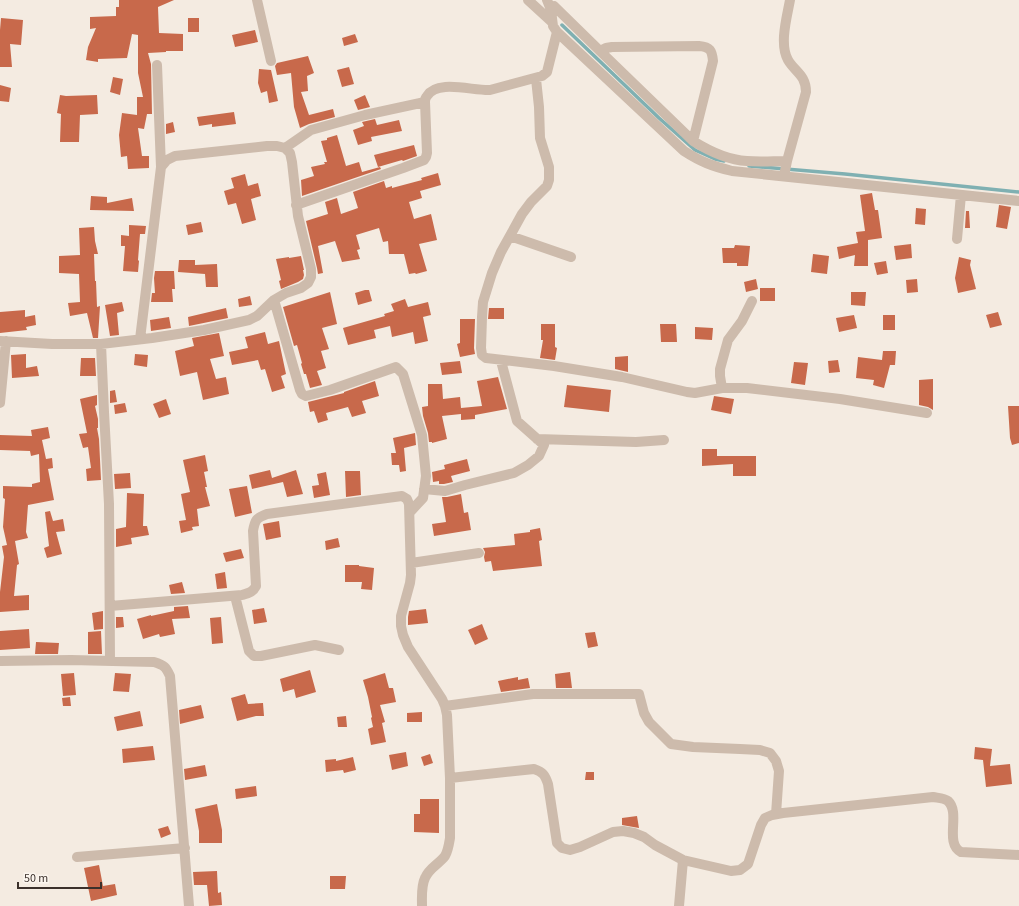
<svg xmlns="http://www.w3.org/2000/svg" width="1019" height="906" font-family="'Source Sans 3',sans-serif">
<rect width="100%" height="100%" fill="#f4ebe1"/>
<g fill="none" stroke-linecap="round" stroke-linejoin="round">
<path stroke="#7fb0b2" stroke-width="3.5" d="M562,25L659,118L695,150L715,159L724,161
M749,166L845,174L1019,192"/>
</g>
<path fill="#c8694b" d="M119,0H174L158,7L159,33L183,34V51H166V52L148,53L151,64L152,114H147L144,129L138,128L142,156H149V168L128,169L127,156L121,157L119,135L122,113L137,115V97H143L138,73V35L132,34L127,58L98,59V62L86,60L88,47L96,28L90,29V17L116,16V7H119Z
M1,18L23,20L21,45L10,44L12,67H0V30Z
M188,18H199V32H188Z
M255,30L258,42L235,47L232,35Z
M355,34L358,42L344,46L342,38Z
M308,56L314,73L307,76L308,91L301,92L309,115L333,109L335,117L309,124L300,128L294,107L291,73L277,75L275,66L277,63Z
M349,67L354,84L342,87L337,70Z
M259,69L271,70L278,101L269,103L267,91L261,93L258,83Z
M113,77L123,79L120,95L110,92Z
M0,85L11,88L9,102L0,101Z
M60,95L66,96L97,95L98,114L80,115L79,142H60L61,114L57,113Z
M365,95L370,107L358,110L354,100Z
M234,112L236,124L212,127V124L199,126L197,117Z
M375,119L377,125L399,120L402,131L371,137L372,141L358,145L353,130L364,126L362,122Z
M173,122L175,132L166,134V124Z
M337,135L346,166L359,162L362,172L380,167L381,169L302,196L301,180L314,176L311,167L325,164L324,162H327L321,141L327,140V138Z
M414,145L417,156L403,161L402,160L378,167L374,155Z
M438,173L441,185L420,191L422,198L409,202L414,219L431,214L437,240L419,244L427,271L416,274L415,273L409,274L404,254H389L388,241L383,242L379,228L356,235L360,249L357,250L360,259L342,262L335,241L318,246L323,273L318,274L317,268L306,221L328,214L325,202L337,198L341,214L358,208L353,192L384,181L386,188L392,186V188L422,180L421,178Z
M245,174L248,186L258,183L261,196L251,199L256,220L242,224L236,203L228,205L224,191L234,188L231,178Z
M872,193L875,210H878L882,238L868,240V266H854L855,255L839,259L837,247L858,243L856,232L865,231L860,195Z
M91,196L107,197V203L132,198L134,211L90,210Z
M999,205L1011,207L1007,229L996,227Z
M916,208L926,209L925,225L915,224Z
M966,211H969L970,228H965Z
M201,222L203,232L188,235L186,225Z
M129,225L146,226L145,234H140L138,260L139,261L138,272L123,271L125,246H121V235L129,236Z
M94,227L95,241L98,254H94L95,281H96L97,307L100,306L98,338H93L87,313L70,316L68,303L80,302L79,274L59,273V256L80,255L79,228Z
M911,244L912,258L896,260L894,246Z
M735,245L750,246L748,266H737V263H723L722,248H734Z
M813,254L829,256L827,274L811,272Z
M301,256L304,270H303L304,275L303,279L298,282L281,289L279,281L281,280L276,259L289,257V258Z
M959,257L971,260L970,265L976,289L958,293L955,278Z
M179,260H195V265L217,264L218,287H206L205,274L178,272Z
M886,261L888,273L877,275L874,263Z
M155,271H174L175,289H172L173,302H151L152,293H155L154,278Z
M756,279L758,289L746,292L744,282Z
M917,279L918,292L907,293L906,280Z
M760,288H775V301H760Z
M365,290H369L372,301L358,305L355,293Z
M330,292L337,324L322,328L329,349L321,351L326,368L317,371L322,385L310,388L306,374H304L301,364L302,363L297,345L294,346L283,307Z
M851,292H866L865,306L851,305Z
M250,296L252,305L239,307L238,299Z
M405,299L408,307L428,302L431,315L423,317L428,341L415,344L413,332L392,337L390,326L374,330L376,338L348,345L343,328L385,316L384,314L394,311L391,304Z
M122,302L124,311L117,313L119,335L110,336L105,305Z
M226,308L228,318L189,326L188,317Z
M489,308H504V319H488Z
M25,310V317L35,315L36,325L26,327L27,330L0,333V312Z
M998,312L1002,325L990,328L986,315Z
M854,315L857,328L839,332L836,318Z
M883,315H895V330H883Z
M169,317L171,328L151,331L150,320Z
M460,319H475L474,348L475,354L460,357L457,344L460,343Z
M541,324H555V347L557,348L555,360L540,358L543,340H541Z
M660,324H676L677,342H661Z
M695,327L713,328L712,340L695,339Z
M265,332L268,344L279,341L286,374L281,376L285,388L272,392L265,369L261,370L258,360L232,365L229,352L248,348L245,337Z
M219,333L224,356L210,359L216,379L226,377L229,394L203,400L197,372L180,376L175,351L194,346L192,338Z
M883,351H896L895,365H890L884,388L873,385L874,380L856,378L858,357L882,360Z
M26,354V368L37,366L39,376L12,378L11,355Z
M135,354L148,355L147,367L134,365Z
M628,356V372L615,369V357Z
M81,358H95L96,376H80Z
M838,360L840,372L829,373L828,361Z
M460,361L462,373L442,375L440,363Z
M794,362L808,363L805,385L791,383Z
M498,377L507,409L475,415V419L461,420V414L442,416L447,439L432,443V442H429L428,433L423,416L422,407L428,406V384H442L443,399L460,397L461,408L482,406L477,381Z
M933,379V410L928,407L919,405V380Z
M375,381L379,396L362,401L366,413L352,417L348,407L326,413L328,420L318,423L314,411L310,412L308,402L344,393V392Z
M567,385L611,390L609,412L564,407Z
M115,390L117,402L110,403V391Z
M97,395V405L95,406L98,419V428H97L99,439L101,480L87,481L86,469L91,468L88,447L83,448L79,434L87,433L80,399Z
M714,396L734,399L731,414L711,410Z
M166,399L171,414L159,418L153,404Z
M125,403L127,412L115,414L114,405Z
M1008,406H1019V443L1012,445L1010,438Z
M48,427L50,438L42,440L46,459L52,458L53,468L48,469L54,500L28,505L26,532L28,538L15,541L19,564L17,565L14,596L29,595V610L0,612V592L4,557L2,546L7,545L3,527L5,499L3,498V486L32,487V484L40,482L39,454L31,456L30,451L0,450V435L32,436L31,430Z
M415,433L416,445L404,448L406,471L400,472L399,465H392L391,453H396L393,438Z
M702,449H717V456H756V476H733V464L702,466Z
M205,455L208,471L204,472L207,487H205L210,506L197,509L199,526L192,527L193,530L181,533L179,521L186,520L181,494L190,492L183,460Z
M467,459L470,471L451,476L453,482L444,484H439V481L433,482L432,472L445,469L444,465Z
M270,470L272,478L296,470L303,494L287,497L283,482L252,489L249,475Z
M345,471H360L361,495L346,497Z
M326,472L330,495L314,498L312,486L319,485L317,474Z
M130,473L131,488L115,489L114,474Z
M247,486L252,513L235,517L229,489Z
M127,493L144,494L143,526H147L149,535L131,538L132,544L116,547V529L126,527Z
M461,494L464,513L468,512L471,530L434,536L432,524L446,522L442,497H447Z
M50,511L53,521L63,519L65,531L56,532L62,554L47,558L44,548L49,546L45,512Z
M279,521L281,537L266,540L263,524Z
M540,528L542,540L539,541L542,566L493,571L491,561L485,562L484,557L485,552L483,548L515,545L514,534L530,532V530Z
M338,538L340,547L326,550L325,541Z
M241,549L244,558L226,562L223,553Z
M345,565H359V566L374,568L372,590L361,589L362,582H345Z
M225,572L227,588L217,589L215,574Z
M182,582L185,593L171,594L169,585Z
M188,606L190,618L172,619L175,634L160,637L159,634L143,639L137,619L151,615V616L174,611V607Z
M264,608L267,622L254,624L252,610Z
M426,609L428,623L408,625V617L409,611Z
M103,611V629L94,630L92,613Z
M116,617H123L124,627L116,628Z
M221,617L223,643L212,644L210,618Z
M482,624L488,639L475,645L468,630Z
M29,629L30,648L0,650V631Z
M101,631L102,654H88V632Z
M595,632L598,646L588,648L585,633Z
M36,642L59,643L58,654H35Z
M310,670L316,692L296,698L294,689L283,692L280,679Z
M570,672L572,688H556L555,674Z
M74,673L76,695L63,696L61,674Z
M115,673L131,674L129,692L113,691Z
M385,673L389,688H393L396,702L380,705L385,722L382,723L386,742L371,745L368,729L373,727L371,718L372,717L368,697L363,680Z
M518,677V680L528,678L530,688L501,692L498,681Z
M245,694L248,704L263,703L264,716H256L237,721L231,698Z
M70,697L71,706H63L62,698Z
M201,705L204,718L180,724L179,710Z
M140,711L143,726L117,731L114,717Z
M422,712V722H407V713Z
M346,716L347,727H338L337,717Z
M153,746L155,760L123,763L122,749Z
M975,747L992,749L990,766L1010,764L1012,784L986,787L983,760L974,759Z
M406,752L408,766L392,770L389,755Z
M430,754L433,763L424,766L421,757Z
M353,757L356,770L344,773L343,770L326,772L325,760L336,759V761Z
M205,765L207,776L185,780L184,769Z
M586,772H594V780H585Z
M256,786L257,796L236,799L235,789Z
M420,799H439V833L414,832V814H420Z
M217,804L222,830V843H199V831L195,809Z
M637,816L639,828L622,825V818Z
M168,826L171,834L161,838L158,829Z
M99,865L103,886L115,884L117,895L91,901L84,868Z
M217,871L218,893L221,892L222,905L209,906L207,885H194L193,872Z
M330,876H346L345,889H330Z"/>
<g fill="none" stroke-linecap="round" stroke-linejoin="round">
<path stroke="#cdbbac" stroke-width="10" d="M257,0L271,61
M528,0L552,22
M547,0L551,10L553,26L557,32L684,151C701,162 712,166 732,171L1019,201
M554,6L600,51L693,141C709,151 727,160 747,161C760,162 774,161 787,161
M600,51L606,48L612,47L699,46C710,47 712,50 713,61L693,141
M157,65L161,167
M536,79L539,107L540,138L549,167V180L547,186L531,202L522,214L501,252L492,273L483,302L482,317L481,348L482,355L486,358L554,366L622,377L687,392L695,393L722,388H747L840,399L927,413
M285,148L311,130L365,115L425,102
M784,176L787,161L806,92C806,75 795,72 788,60C779,44 787,17 790,0
M296,205L403,168L424,160L426,157L427,153L425,102C425,100 425,98 427,96C437,79 473,91 490,90L542,76L547,72L557,32
M510,236L571,257
M957,239L961,195
M274,300L300,390L302,394L306,396L330,390L396,367L403,374L422,435L426,476L423,498L410,512
M0,341L52,344H101L152,338L204,330L249,320L257,316L274,300L286,293L301,288L308,283L311,277V269L298,216L292,162L290,153L285,148L277,146H267L175,156L167,160L161,167L140,339
M101,344L104,412L109,504L110,661
M722,388L720,376V369L728,340L742,321L752,301
M0,403L6,341
M537,439L636,442L664,440
M424,489L445,491L465,485L514,473L528,465L539,456L544,445L517,421L501,361
M411,563L479,553
M235,596L249,651L254,656H261L315,645L339,650
M110,606L242,595C249,593 253,592 256,586L253,531C255,520 256,518 267,514L402,496L407,499L409,504L411,575L410,583L401,616V626L403,635L408,647L442,699L445,706L447,715L450,778V838C449,844 448,851 445,856C439,864 429,868 425,878C421,886 422,897 422,906
M0,661L71,660L154,662C164,665 166,667 170,676L189,906
M445,706L533,694H639L644,713L649,722L671,744L693,747L740,749L760,750L770,753L776,761L779,771L776,814
M450,778L534,769C543,772 545,775 548,784L557,843L562,848L570,850L580,847L613,832L623,831L634,833L644,837L655,845L683,860L731,871L740,870L748,864L761,825L765,818L772,815L783,813L933,797C938,798 944,798 948,801C961,813 944,843 961,852L1019,855
M77,857L185,848
M679,906L683,860"/>
</g>
<path d="M18 882v6h83v-6" fill="none" stroke="#3b302b" stroke-width="2"/>
<text x="24" y="882" font-size="12" fill="#3b302b" stroke="#fbf5ee" stroke-width="3" paint-order="stroke">50 m</text>
</svg>
